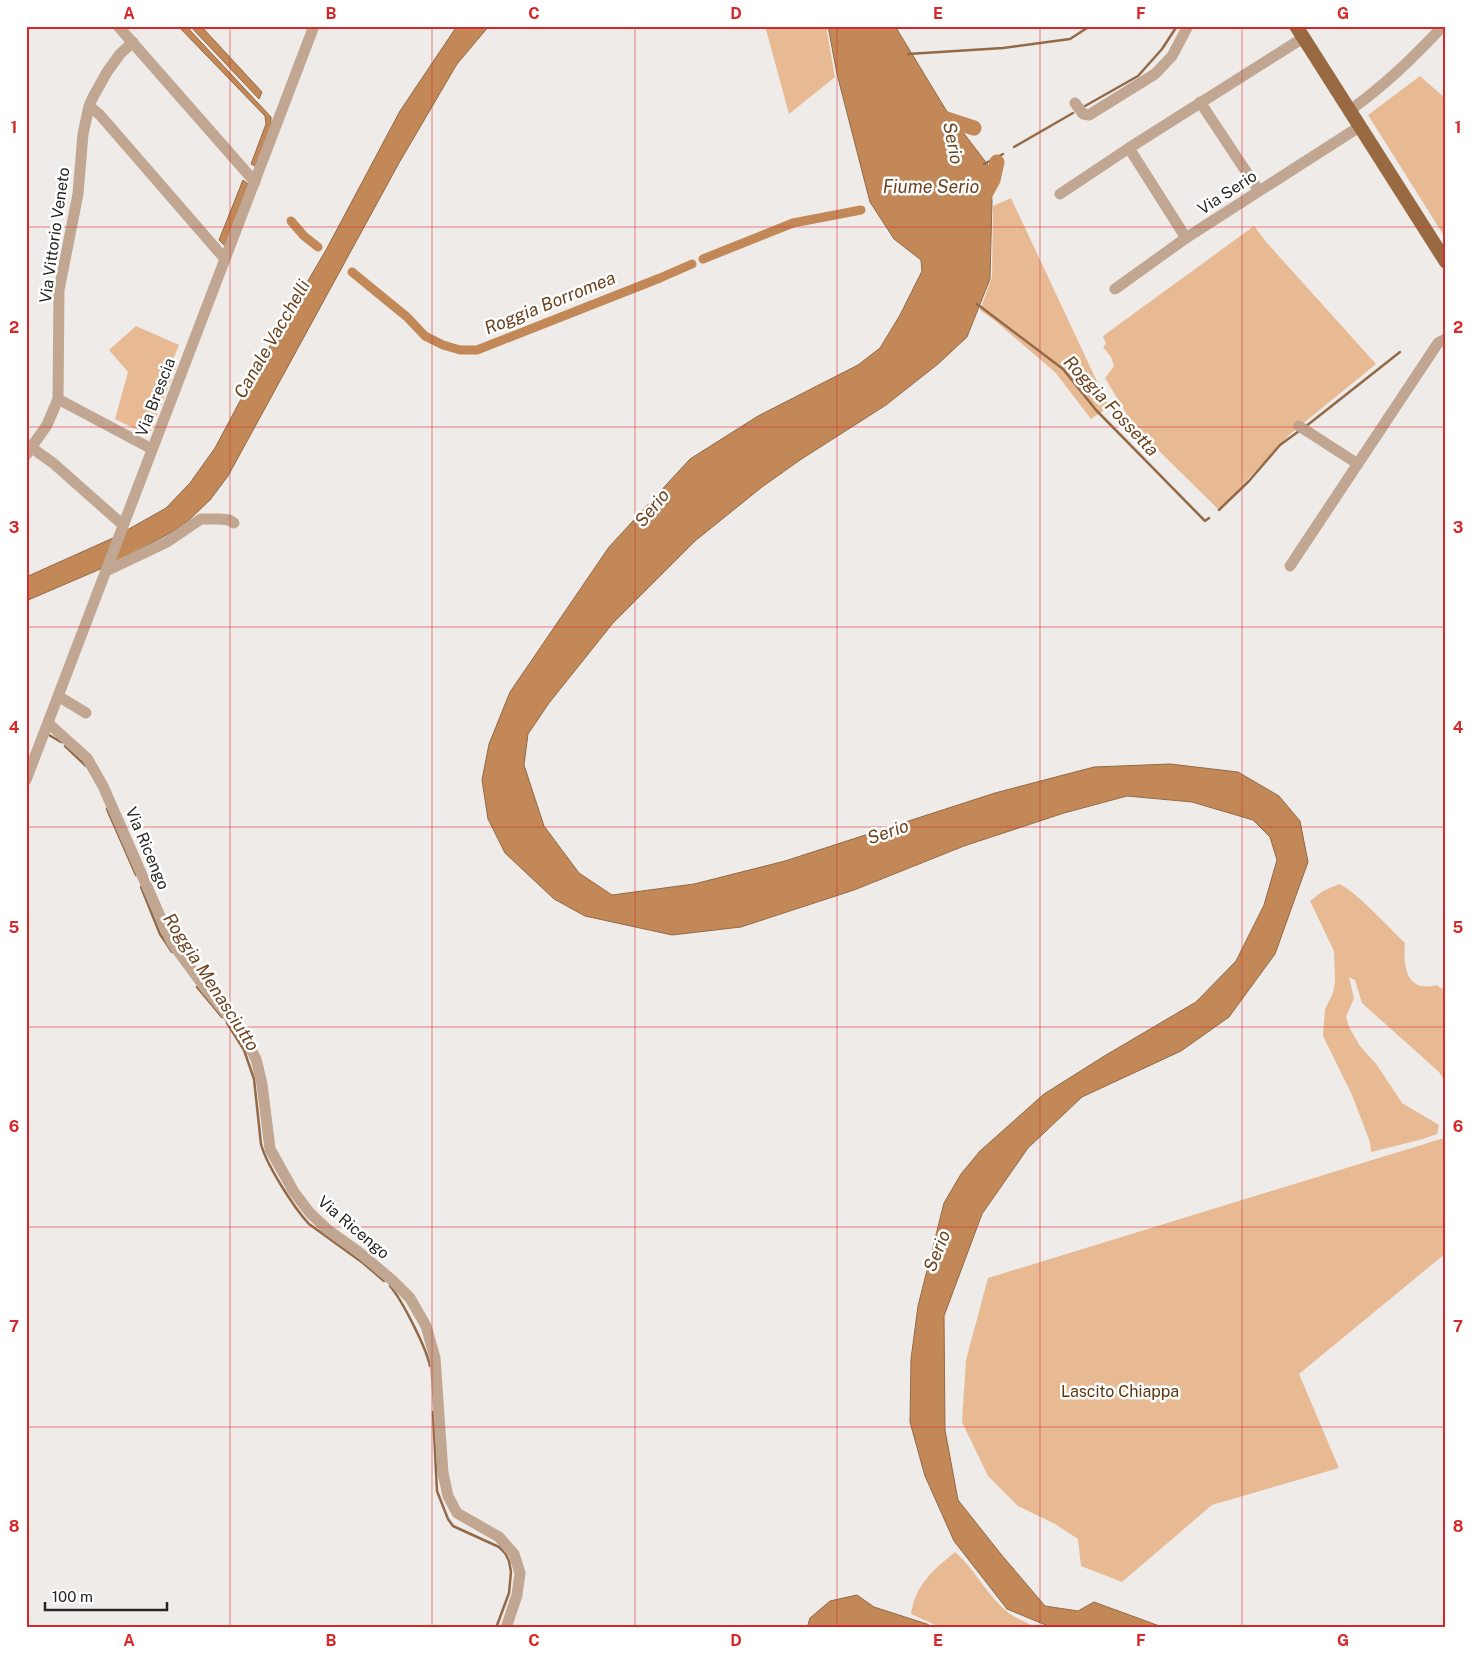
<svg xmlns="http://www.w3.org/2000/svg" width="1472" height="1654" font-family="'Public Sans',sans-serif">
<rect width="100%" height="100%" fill="#efebe8"/>
<path fill="#e8ba94" d="M765,26H826L835,77L789,114Z
M1420,76L1446,99V239L1368,115Z
M1011,198L1109,407L1091,419L1055,372L994,320L980,310L992,277L993,206Z
M1254,226L1267,243L1376,364L1289,435L1219,510L1157,449L1127,415L1105,378L1114,366L1111,357L1103,347L1106,344L1103,336Z
M136,326L179,345L172,362L177,364L175,370L171,368L169,375L172,377L152,428L150,432L146,434L115,419L128,372L109,350Z
M1339,884C1356,891 1390,929 1405,943C1403,966 1406,993 1437,985L1446,992V1083L1439,1072L1362,1003L1355,980L1349,977L1354,998L1346,1017L1349,1027L1360,1046L1377,1065L1402,1103L1439,1125L1437,1134L1423,1139L1371,1152L1370,1142L1352,1095L1323,1036L1325,1009L1333,993L1335,981L1334,951L1310,901L1323,891Z
M1444,1138L1446,1139V1253L1299,1374L1339,1468L1212,1505L1122,1582L1081,1566L1078,1539L1055,1524L1018,1506L988,1476L962,1422L966,1360L988,1278Z
M955,1552C977,1571 989,1600 1013,1616C1021,1620 1030,1624 1038,1628H942L911,1614C916,1584 932,1571 955,1552Z"/>
<path fill="#c28857" stroke="#936a47" d="M178,26H186L271,117V124L255,166L251,164L266,124L265,116Z
M190,26H201L262,92L259,99Z
M457,26H489L457,64L399,163L228,476L210,500L189,520L172,532L112,564L26,601V577L113,538L166,508L190,483L215,448L265,354L326,250L400,111Z
M828,26H895L946,110L988,165L992,200L990,279L967,337L938,364L886,405L800,460L762,487L695,541L613,623L549,703L528,734L524,765L544,826L579,873L612,895L694,884L785,861L995,793L1094,767L1170,764L1238,772L1279,796L1300,821L1308,862L1275,954L1229,1017L1181,1051L1082,1097L1028,1148L982,1214L944,1316L945,1430L958,1500L1000,1553L1045,1606L1078,1611L1094,1602L1165,1628H1053L1007,1609L954,1541L925,1476L910,1422L911,1359L918,1306L944,1203L961,1174L980,1151L1044,1094L1106,1055L1196,1002L1236,961L1264,905L1277,860L1270,837L1253,820L1192,802L1127,796L1064,813L964,846L854,890L741,927L672,935L585,916L554,899L505,853L488,819L482,780L489,744L510,692L609,547L690,459L758,416L858,365L880,348L900,315L922,271L921,260L894,239L870,202L837,74Z
M243,180L248,184L225,246L219,240Z
M857,1595L874,1607L927,1624L934,1628H807L810,1618L830,1601Z"/>
<g fill="none" stroke-linecap="round" stroke-linejoin="round">
<path stroke="#936a47" stroke-width="2.5" d="M908,54L1003,48L1070,39L1090,26
M1085,106L1138,76L1162,49L1177,26
M1014,147L1073,113
M984,164L1003,154
M977,304L1063,369L1096,410L1205,521L1209,518
M1305,427L1400,352
M1219,510L1249,481L1280,445L1299,431
M49,735L61,742
M65,746L86,766
M107,809L136,875
M141,887L160,934L172,952
M197,987L222,1017
M227,1023L244,1050L254,1079L261,1144C266,1164 294,1208 309,1224L363,1263L384,1281
M390,1286C402,1300 426,1347 430,1366
M433,1412L437,1491L448,1519L453,1526L499,1547L505,1553L509,1561L511,1572L509,1593L496,1628"/>
<path stroke="#c28857" stroke-width="9" d="M291,221L304,236L318,247
M703,259L793,223L861,210
M352,272L407,317L425,336L443,345L460,350H477L660,278L692,264"/>
<path stroke="#c28857" stroke-width="15" d="M937,116L974,128
M981,202L993,180L997,162"/>
<path stroke="#c1a691" stroke-width="11" d="M118,26L255,182
M1200,102L1259,191
M1075,103L1083,114L1089,115L1155,74L1172,56L1188,26
M89,106L100,115L225,259
M1349,111C1385,85 1412,59 1443,26
M1129,148L1186,238
M1060,194L1129,148L1303,38
M1115,289L1186,238L1359,127
M58,399L152,449
M1299,426L1358,464
M32,448L53,463L123,525
M26,455L47,425L58,399L59,290L78,194L83,134L89,106L93,97L107,72L120,54L133,42
M1290,566L1438,343L1446,339
M106,571L167,542L201,519H220L229,520L234,523
M58,696L86,713
M48,723L87,758L103,786L166,930L172,943L206,989L243,1034L256,1059L262,1084L270,1149L294,1192L310,1213L328,1230L360,1253L392,1280L410,1298L426,1326L435,1358L443,1473L448,1496L457,1513L499,1537L514,1554L520,1573L517,1595L506,1628
M26,780L314,26"/>
<path stroke="#996a42" stroke-width="14" d="M1296,26L1446,262"/>
</g>
<path fill="none" stroke="#d62828" stroke-width="1" stroke-opacity="0.55" d="M230,26V1628M432,26V1628M635,26V1628M837,26V1628M1040,26V1628M1242,26V1628M26,227H1446M26,427H1446M26,627H1446M26,827H1446M26,1027H1446M26,1227H1446M26,1427H1446"/>
<g text-anchor="middle" stroke-width="5" stroke-linejoin="round" paint-order="stroke">
<g font-size="16" fill="#262523" stroke="#fff">
<text transform="translate(1227 192) rotate(-33)" y="6">Via Serio</text>
<text transform="translate(54 235) rotate(-82)" y="6">Via Vittorio Veneto</text>
<text transform="translate(155 397) rotate(-69)" y="6">Via Brescia</text>
<text transform="translate(148 848) rotate(67)" y="6">Via Ricengo</text>
<text transform="translate(354 1227) rotate(40)" y="6">Via Ricengo</text>
</g>
<g font-size="16" fill="#5f3711" stroke="#fff">
<text x="1120" y="1397">Lascito Chiappa</text>
</g>
<g font-size="18" font-style="italic" fill="#6c431f" stroke="#fff">
<text transform="translate(953 143) rotate(79)" y="6">Serio</text>
<text x="931" y="193">Fiume Serio</text>
<text transform="translate(550 303) rotate(-22)" y="6">Roggia Borromea</text>
<text transform="translate(272 339) rotate(-60)" y="6">Canale Vacchelli</text>
<text transform="translate(1111 406) rotate(47)" y="6">Roggia Fossetta</text>
<text transform="translate(652 508) rotate(-50)" y="6">Serio</text>
<text transform="translate(888 832) rotate(-19)" y="6">Serio</text>
<text transform="translate(211 982) rotate(57)" y="6">Roggia Menasciutto</text>
<text transform="translate(937 1251) rotate(-68)" y="6">Serio</text>
</g>
</g>
<rect width="1472" height="1654" fill="none" stroke="#ffffff" stroke-width="55"/>
<path d="M45 1602v8h122v-8" fill="none" stroke="#262523" stroke-width="2.5"/>
<text x="52" y="1602" font-size="15" fill="#262523" stroke="#ffffff" stroke-width="4" paint-order="stroke">100 m</text>
<rect x="28" y="28" width="1416" height="1598" fill="none" stroke="#d62828" stroke-width="2"/>
<g font-size="16" text-anchor="middle" font-weight="bold" fill="#d62828">
<text x="129" y="19">A</text>
<text x="331" y="19">B</text>
<text x="534" y="19">C</text>
<text x="736" y="19">D</text>
<text x="938" y="19">E</text>
<text x="1141" y="19">F</text>
<text x="1343" y="19">G</text>
<text x="14" y="133">1</text>
<text x="1458" y="133">1</text>
<text x="14" y="333">2</text>
<text x="1458" y="333">2</text>
<text x="14" y="533">3</text>
<text x="1458" y="533">3</text>
<text x="14" y="733">4</text>
<text x="1458" y="733">4</text>
<text x="14" y="933">5</text>
<text x="1458" y="933">5</text>
<text x="14" y="1132">6</text>
<text x="1458" y="1132">6</text>
<text x="14" y="1332">7</text>
<text x="1458" y="1332">7</text>
<text x="14" y="1532">8</text>
<text x="1458" y="1532">8</text>
<text x="129" y="1646">A</text>
<text x="331" y="1646">B</text>
<text x="534" y="1646">C</text>
<text x="736" y="1646">D</text>
<text x="938" y="1646">E</text>
<text x="1141" y="1646">F</text>
<text x="1343" y="1646">G</text>
</g>
</svg>
